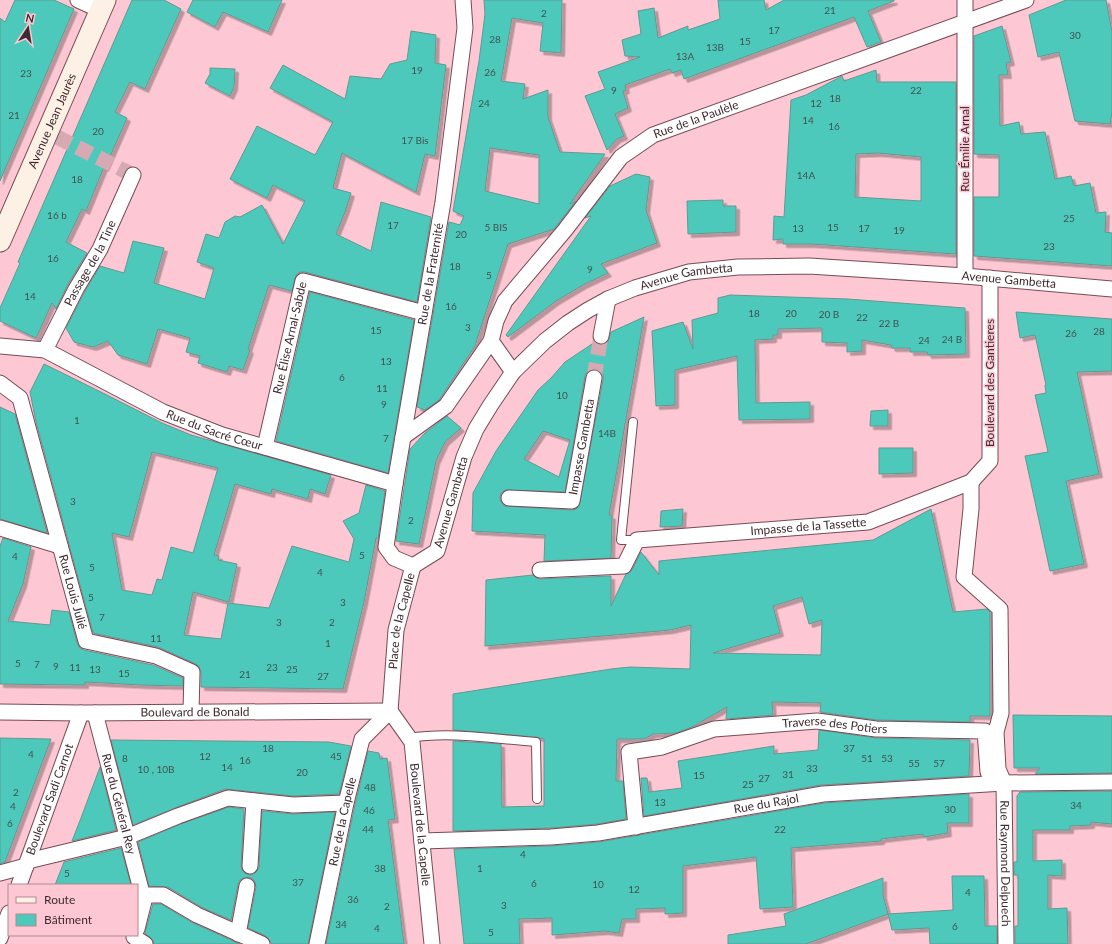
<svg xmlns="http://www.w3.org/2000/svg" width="1112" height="944" font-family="Lato,sans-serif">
<defs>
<filter id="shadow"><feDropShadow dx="3.5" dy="3.5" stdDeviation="0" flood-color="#0004"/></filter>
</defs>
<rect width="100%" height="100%" fill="#fdc8d3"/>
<path fill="#4dc9bb" stroke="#609991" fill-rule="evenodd" filter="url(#shadow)" d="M15,0H54L74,9L0,181V18L5,22Z
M132,0H164L181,9L145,89L130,82L115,112L127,118L105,168L104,167L86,211L82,209L66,242L87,253L68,284L56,309L52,303L36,338L0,321V308L20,263L18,262Z
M193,0H282L268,32L223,12L215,27L187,12Z
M484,0H562L561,53L540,51L543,23L512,18L501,81L525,84L523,99L548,90V117L560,152L605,154L570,204L576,201L554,229L508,244L478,336L475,346L439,400L425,410L417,407L449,222L460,225L464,216L453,211L479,61L485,14ZM490,148L539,155V204L485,191Z
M718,0H764L766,10L784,0H894V1L868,11L881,42L867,47L854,17L684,79L681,70L672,73L670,69L625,85L626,90L623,91L628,108L615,114L624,136L617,139L607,150L585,96L605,89L598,72L640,57L625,56L622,40L641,34L638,11L654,8L658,38L688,26V30L720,19Z
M1066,0H1106L1112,32V112L1110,124L1075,121L1059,52L1038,57L1029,15Z
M1002,26L1011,62L1006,63L1008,75H999L1000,126L1019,122L1021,134L1045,132L1055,179L1071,176L1074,186L1090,183L1096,213L1106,212L1105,232L1112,233V266L974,256V197H999V155L974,154V36Z
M411,31L436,35L435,63L446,65L435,156L425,154L416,192L342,153L333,188L351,193L345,212L336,234L371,251L381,202L431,217L417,302L305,272H300L296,275L292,291L269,285L248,349L250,350L243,370L229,366L227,372L198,363L200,356L186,352L190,338L158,329L147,364L118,355L108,341L93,347L74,342L66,328L84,293L100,266L124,273L133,241L164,248L154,283L205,299L214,268L197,262L206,234L219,238L225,222L235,216L240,217L262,205L283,244L305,201L273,185L267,198L230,179L257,126L315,155L333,122L270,88L283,65L345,99L350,76L381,79L390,64L407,60Z
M210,68L235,69L234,87L230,96L205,83L210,74Z
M876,70L877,82H956V254L812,244H783V239L773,240L774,216L784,217L791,100L806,95L842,76L844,81ZM878,153L921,157V201L855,197L856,154Z
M636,174L650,177L646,210L657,243L601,264L608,273L583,285L556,301L508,337L506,335L591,216L585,218L610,186Z
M723,200V206H736V232L688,234L687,201Z
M310,292L414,320L388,473L276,441Z
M730,295L848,299L965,308L966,354L928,355L927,352H910V348H892L891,345L862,340V351L847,352V343L822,342V328L778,329V335H773V339L755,340L756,403L810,402V419L739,420L737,356L675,370V405L656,406L652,331L683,322L693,349L692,320L718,313V298Z
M1016,312L1112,319V371L1077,372L1099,474L1066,481L1084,564L1050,571L1025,456L1048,452L1035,395L1046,393L1045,385H1046L1035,335L1020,338Z
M644,317L609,515L612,516L611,558L544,561L545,535L472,531L473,493L496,451L538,390L551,378L565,362L595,342L599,345L604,344L608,342L611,332ZM591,369H596L600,371L603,375V380L579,506L576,509L572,510L504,506L501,502L500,498L501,493L505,490L565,492L585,376L587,372ZM543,431L570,440L559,477L524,459Z
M44,364L107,395L162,423L191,435L331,475L325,494L310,489L308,499L272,489L271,494L235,484L214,555L219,556L218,560L237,564L229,602L193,592L184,635L221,639L228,603L269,608L292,546L349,562L354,539L343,521L359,513L366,485L385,491L378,539L376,538L364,602L343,689L201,687V672L199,667L196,664L158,647L93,633L36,422L30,392ZM152,452L218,468L193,553L171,547L162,580L157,579L152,595L122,590L112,533L129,537Z
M0,407L15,414L47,533L0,519Z
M888,410V426H870L871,411Z
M447,416L461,428L445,442L436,461L419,544L396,541L410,449L425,433Z
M879,448H913V473L879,474Z
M683,509L682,526L660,527L661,511Z
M931,509L953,612L987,609L990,612V716H970V722L877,720L820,712L821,703L772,702L773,715L726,719L727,707L692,727L676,733L653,734L644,739H617L616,781H623L626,819L597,824L550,828L453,831V741L501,744L502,807L544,806V739L536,737L453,730V694L611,669L630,667L690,669L691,625L670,630L626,634L485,646L486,580L533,575L536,578L540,579L611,576V606L626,574L632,570L641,552L659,575V561L873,540ZM802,597L809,624L822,620L821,655L713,653L780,633L773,606Z
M3,538L31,547L23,584L8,621L50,625L52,610L69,612L77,643L80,648L84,650L153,665L183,678V686L142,685L85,682V685L0,684V546Z
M1013,715L1112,716V773L1035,774L1040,768H1014Z
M819,730L876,738L970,740L969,776L821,785L644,816L641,778H647L649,792L682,788L678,761L774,746V754L818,750Z
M0,738L51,739L5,862L0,864Z
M111,740L329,742L351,746V747L339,794L293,796L225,789L175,808L133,825Z
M368,751L379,753L380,759L387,758L395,819L388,820L404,944H326L355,805Z
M100,767L116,830L72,841L81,818Z
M1112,791V824L1091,822V825L1070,826V830H1033V861L1062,860V876L1048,875V909L1067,908L1068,944H1015V926H1018V875H1014V862H1017V796L1020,792Z
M969,794V823H947L948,833L924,837L923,834L881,839V841L791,848L793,907L760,909L756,857L683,866V913L665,914V908L636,909V919H622L619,933L605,931L552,935V918L519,919L520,944H464L454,849L551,846L599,842L824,803Z
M229,807L244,809L241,866L242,870L245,873L250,875L254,874L257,871L259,867L262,811L293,814L335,812L308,944H272L266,936L248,928L256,887L255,883L253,879L249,877L244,878L240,880L238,884L231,920L201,907L168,887L149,886L138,842L181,824Z
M121,848L131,885H55L64,862Z
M952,876H984L985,926H997V944H930L929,928L892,930L888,914L953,910Z
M883,878V895L888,914L806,944H728V935L786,926L784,914Z
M153,904H161L193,923L240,944H154L153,940L145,933Z"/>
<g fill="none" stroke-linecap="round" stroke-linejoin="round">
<path stroke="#d7a9b2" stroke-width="15" stroke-dasharray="15 8" stroke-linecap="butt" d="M57,137L133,175
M594,378L601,336"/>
<defs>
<path id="lane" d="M633,422L621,540H637
M409,738C451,731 494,739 536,742L537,799"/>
<g id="street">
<path d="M78,0L100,10"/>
<path d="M965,0V276"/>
<path d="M601,336L608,299"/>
<path id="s1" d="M0,346L45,350L163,412L222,435L395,484"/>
<path id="s2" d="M45,350L76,289L100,249L133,175"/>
<path id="s3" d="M513,372L491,341L496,321L505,301L565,230L621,157L653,135L1026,0"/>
<path id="s4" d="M0,383L20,398L86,641L156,656L192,672L191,712"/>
<path d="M403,437L446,406L491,341"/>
<path id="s5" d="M265,447L303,281L424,313"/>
<path id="s6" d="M971,482V509L964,577L1000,609L1001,713L996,732L998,769L1004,783L1006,944"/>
<path id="s7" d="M509,498L572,501L594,378"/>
<path d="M0,528L60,546"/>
<path id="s8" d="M413,566L437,551L464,457L476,429L490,406L513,372L545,341L568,323L588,310L608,299L635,288L689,272L738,267L809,266L965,276L1112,289"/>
<path id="s9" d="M413,566L394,558L386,547L395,484L443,202L465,28L463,0"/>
<path id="s10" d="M540,570L624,566L637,540L868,522L971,482L990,461V278"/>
<path id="s11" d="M390,711L412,742L432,944"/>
<path id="s12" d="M390,711L396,630L413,566"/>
<path id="s13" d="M0,712L81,713L390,711"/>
<path id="s14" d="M95,713L144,901L137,929"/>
<path id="s15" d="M636,827L629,752L662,747L714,729L791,723L817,721L876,729L985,731L988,772L1004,783"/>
<path id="s16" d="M422,841L551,837L598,833L823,794L1004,783L1112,782"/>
<path d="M28,861L127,837L178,816L228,798L293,805L346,803"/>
<path d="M250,866L254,801"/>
<path d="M0,873L26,866"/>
<path id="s17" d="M19,885L81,713"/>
<path d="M143,895H163L197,915L262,944"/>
<path d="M238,934L247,886"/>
<path d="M134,937L145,944"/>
<path d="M0,938L9,913"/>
<path id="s18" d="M317,944L346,803L362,739L390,711"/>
</g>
<g id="secondary">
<path id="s19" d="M0,241L105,0"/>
</g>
</defs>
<use href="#lane" stroke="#774b55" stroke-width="10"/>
<use href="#street" stroke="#774b55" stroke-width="17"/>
<use href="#secondary" stroke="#774b55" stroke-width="23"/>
<use href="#lane" stroke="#fff" stroke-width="8"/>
<use href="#street" stroke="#fff" stroke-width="15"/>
<use href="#secondary" stroke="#fdf0e4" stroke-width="21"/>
</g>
<g text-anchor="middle" stroke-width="3" stroke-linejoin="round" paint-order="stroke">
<g font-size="10" fill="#425252">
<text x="830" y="14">21</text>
<text x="544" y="17">2</text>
<text x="774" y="34">17</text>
<text x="1075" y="39">30</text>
<text x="495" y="43">28</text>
<text x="745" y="45">15</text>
<text x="715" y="51">13B</text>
<text x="685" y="60">13A</text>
<text x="417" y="74">19</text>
<text x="490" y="76">26</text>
<text x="26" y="77">23</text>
<text x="614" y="94">9</text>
<text x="916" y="94">22</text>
<text x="835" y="102">18</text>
<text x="484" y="107">24</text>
<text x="816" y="107">12</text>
<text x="14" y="119">21</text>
<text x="808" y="124">14</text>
<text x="834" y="130">16</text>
<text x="98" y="135">20</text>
<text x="415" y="144">17 Bis</text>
<text x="806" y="179">14A</text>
<text x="77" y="183">18</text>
<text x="57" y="219">16 b</text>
<text x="1069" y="222">25</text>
<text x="393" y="229">17</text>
<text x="496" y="231">5 BIS</text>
<text x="833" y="231">15</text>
<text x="798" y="232">13</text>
<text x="864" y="232">17</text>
<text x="899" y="234">19</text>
<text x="461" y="238">20</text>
<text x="1049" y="250">23</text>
<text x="53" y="262">16</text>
<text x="455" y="270">18</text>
<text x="590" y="273">9</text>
<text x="489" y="279">5</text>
<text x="30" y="300">14</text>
<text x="451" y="310">16</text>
<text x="754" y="317">18</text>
<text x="791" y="317">20</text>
<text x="829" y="318">20 B</text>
<text x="862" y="321">22</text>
<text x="889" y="327">22 B</text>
<text x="468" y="331">3</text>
<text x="376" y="334">15</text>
<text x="1099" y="335">28</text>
<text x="1071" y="337">26</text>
<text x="952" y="343">24 B</text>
<text x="924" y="344">24</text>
<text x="386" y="365">13</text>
<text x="342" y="381">6</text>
<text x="382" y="392">11</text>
<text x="562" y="399">10</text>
<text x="384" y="408">9</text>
<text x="77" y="424">1</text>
<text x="607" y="437">14B</text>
<text x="386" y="442">7</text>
<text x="73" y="505">3</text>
<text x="411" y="524">2</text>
<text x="362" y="559">5</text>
<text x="15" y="560">4</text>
<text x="92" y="571">5</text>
<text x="320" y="576">4</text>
<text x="91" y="601">5</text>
<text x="343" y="606">3</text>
<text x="102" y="621">7</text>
<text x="279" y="626">3</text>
<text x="332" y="626">2</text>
<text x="156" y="642">11</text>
<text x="328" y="647">1</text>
<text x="18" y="667">5</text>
<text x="37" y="668">7</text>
<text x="56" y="670">9</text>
<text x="75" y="671">11</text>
<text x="272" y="671">23</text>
<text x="95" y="673">13</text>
<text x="292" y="673">25</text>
<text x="124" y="677">15</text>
<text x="245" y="678">21</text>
<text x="323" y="680">27</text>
<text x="268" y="752">18</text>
<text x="849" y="752">37</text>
<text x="31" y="758">4</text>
<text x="205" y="760">12</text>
<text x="336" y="760">45</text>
<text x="125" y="762">8</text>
<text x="867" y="762">51</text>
<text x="887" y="762">53</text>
<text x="245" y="764">16</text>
<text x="914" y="767">55</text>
<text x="939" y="767">57</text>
<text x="227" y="771">14</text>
<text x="812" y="772">33</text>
<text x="156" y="773">10 , 10B</text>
<text x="302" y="776">20</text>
<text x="788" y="778">31</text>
<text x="699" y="779">15</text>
<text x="764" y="782">27</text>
<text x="748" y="788">25</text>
<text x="370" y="791">48</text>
<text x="16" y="796">2</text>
<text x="660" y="806">13</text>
<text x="1076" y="809">34</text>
<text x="13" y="810">4</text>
<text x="950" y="813">30</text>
<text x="369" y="814">46</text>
<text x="10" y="827">6</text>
<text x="368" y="833">44</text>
<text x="780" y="833">22</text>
<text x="523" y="858">4</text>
<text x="380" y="872">38</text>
<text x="480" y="872">1</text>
<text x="67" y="877">5</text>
<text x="298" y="886">37</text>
<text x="534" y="887">6</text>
<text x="598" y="888">10</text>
<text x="634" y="893">12</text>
<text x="968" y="896">4</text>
<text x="353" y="903">36</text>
<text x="504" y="909">3</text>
<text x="387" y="910">2</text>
<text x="341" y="928">34</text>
<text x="955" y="930">6</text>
<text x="377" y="932">4</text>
<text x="491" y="936">5</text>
</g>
<g font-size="12" fill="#3f2b2f" stroke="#fdc8d3">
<text dy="4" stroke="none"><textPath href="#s19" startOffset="131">Avenue Jean Jaurès</textPath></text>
<text dy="4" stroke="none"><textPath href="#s3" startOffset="350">Rue de la Paulèle</textPath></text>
<text transform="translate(965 149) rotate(-90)" y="4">Rue Émilie Arnal</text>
<text dy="4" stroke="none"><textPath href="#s2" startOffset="98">Passage de la Tine</textPath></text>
<text dy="4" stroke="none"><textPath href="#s9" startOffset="311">Rue de la Fraternité</textPath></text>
<text dy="4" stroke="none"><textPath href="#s8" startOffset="427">Avenue Gambetta</textPath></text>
<text dy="4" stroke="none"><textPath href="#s8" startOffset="751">Avenue Gambetta</textPath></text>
<text dy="4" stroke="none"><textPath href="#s5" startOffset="112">Rue Élise Arnal-Sabde</textPath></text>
<text transform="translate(990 383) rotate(-90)" y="4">Boulevard des Gantieres</text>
<text dy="4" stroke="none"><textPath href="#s1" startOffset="233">Rue du Sacré Cœur</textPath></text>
<text dy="4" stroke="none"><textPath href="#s7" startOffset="118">Impasse Gambetta</textPath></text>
<text dy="4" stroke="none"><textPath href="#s8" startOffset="79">Avenue Gambetta</textPath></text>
<text dy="4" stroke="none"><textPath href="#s10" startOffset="285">Impasse de la Tassette</textPath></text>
<text dy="4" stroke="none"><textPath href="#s4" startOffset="226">Rue Louis Julié</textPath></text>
<text dy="4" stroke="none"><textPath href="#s12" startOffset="91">Place de la Capelle</textPath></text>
<text dy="4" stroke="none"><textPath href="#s13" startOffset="195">Boulevard de Bonald</textPath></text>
<text dy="4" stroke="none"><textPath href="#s15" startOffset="285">Traverse des Potiers</textPath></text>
<text dy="4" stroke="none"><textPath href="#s17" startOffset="91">Boulevard Sadi Carnot</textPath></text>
<text dy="4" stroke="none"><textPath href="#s14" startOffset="94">Rue du Général Rey</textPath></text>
<text dy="4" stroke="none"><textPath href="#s16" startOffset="347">Rue du Rajol</textPath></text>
<text dy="4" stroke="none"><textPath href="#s18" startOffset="125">Rue de la Capelle</textPath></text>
<text dy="4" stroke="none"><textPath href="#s11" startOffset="121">Boulevard de la Capelle</textPath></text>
<text dy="4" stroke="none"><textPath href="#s6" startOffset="400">Rue Raymond Delpuech</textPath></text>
</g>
</g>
<rect x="8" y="884" width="130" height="52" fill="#fdc8d3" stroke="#b18991"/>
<rect x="16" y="897" width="20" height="6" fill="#fdf0e4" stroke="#b18991"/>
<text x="44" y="904" font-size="12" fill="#3f2b2f">Route</text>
<rect x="16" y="914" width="20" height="12" fill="#4dc9bb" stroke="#b18991"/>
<text x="44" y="924" font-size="12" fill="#3f2b2f">Bâtiment</text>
<g transform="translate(28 28) rotate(12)" stroke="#fdc8d3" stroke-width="3" paint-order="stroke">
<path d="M0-3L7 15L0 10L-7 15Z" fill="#3f2b2f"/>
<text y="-6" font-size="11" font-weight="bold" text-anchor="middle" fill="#3f2b2f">N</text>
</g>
</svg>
